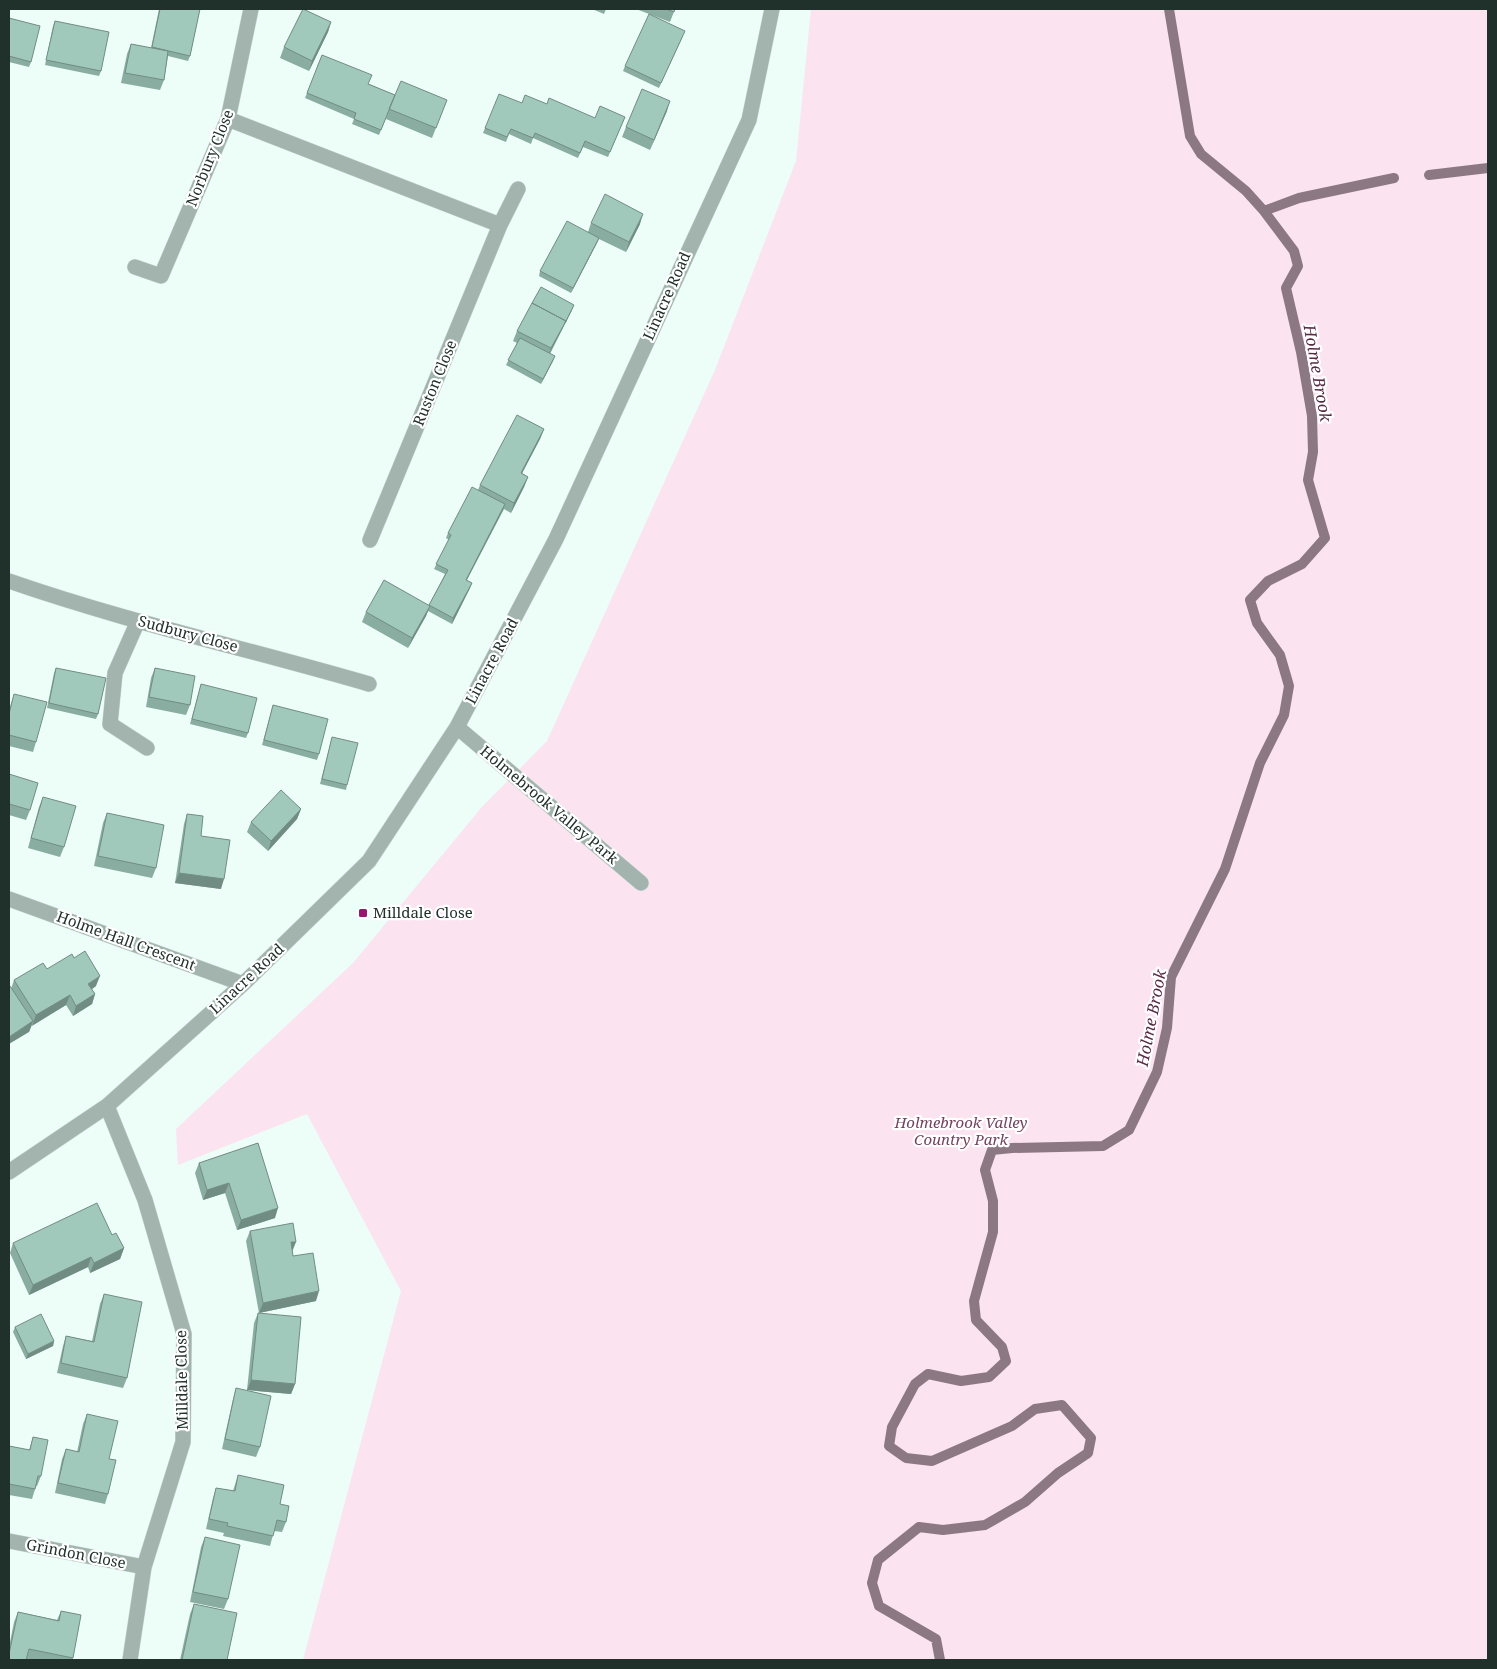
<svg xmlns="http://www.w3.org/2000/svg" width="1497" height="1669" font-family="'Noto Serif',serif">
<rect width="100%" height="100%" fill="#edfdf7"/>
<path fill="#fbe3f0" d="M811,9H1488V1660H303L401,1291L307,1114L178,1165L176,1129L353,963L481,808L547,741L715,370L796,161Z"/>
<g fill="none" stroke-linecap="round" stroke-linejoin="round">
<path stroke="#8c7883" stroke-width="10" d="M1429,175L1488,168
M1264,211L1299,198L1394,178
M940,1660L936,1639L879,1606L872,1583L878,1560L919,1527L943,1530L985,1525L1025,1502L1058,1473L1088,1453L1091,1438L1062,1405L1035,1409L1012,1426L932,1461L906,1458L889,1446L892,1427L915,1384L928,1374L961,1381L989,1377L1006,1361L1002,1347L976,1320L974,1301L993,1232V1201L985,1170L992,1150L1012,1148L1103,1146L1129,1130L1157,1072L1167,1028L1171,977L1225,869L1260,763L1284,715L1289,686L1280,655L1257,623L1250,600L1268,581L1302,564L1325,538L1308,480L1313,452L1312,416L1301,352L1286,288L1298,266L1294,251L1264,211L1246,191L1201,154L1190,136L1169,9"/>
<defs>
<path id="minor" d="M228,119L500,225
M135,267L161,276L228,119L251,9
M370,540L500,225L518,189
M9,581C127,622 249,649 369,684
M138,621L115,673L110,724L147,748
M457,727L641,883
M9,899L243,984
M107,1106L145,1200L184,1334L183,1442L144,1567L130,1660
M9,1172L107,1106L243,984L369,861L457,727L556,539L749,120L772,9
M9,1541L144,1567"/>
</defs>
<use href="#minor" stroke="#c8d8d2" stroke-width="16"/>
<use href="#minor" stroke="#a2b4ad" stroke-width="15"/>
</g>
<path fill="#8aada1" d="M159,9H200L190,56L188,61L168,56L164,80L160,90L121,83L127,54L131,44L151,48Z
M592,9H606L604,14Z
M636,9H675L670,22Z
M9,18L31,62L29,67L9,62Z
M55,21L101,71L99,76L45,65L53,26Z
M331,22L328,32L309,71L280,58L284,47Z
M683,36L659,88L623,71L625,66Z
M322,55L369,84L395,95L447,100L432,138L386,119L388,113L379,135L352,124L354,119L305,98Z
M522,103L547,104L595,118L625,117L608,157L583,147L578,158L533,138L531,144L509,134L506,142L483,133L485,128Z
M667,111L650,150L622,137L626,127Z
M591,223L640,224L626,252L599,239L571,293L539,276L540,271L588,232Z
M572,310L550,354L553,361L541,384L506,365L517,343L513,341L517,331Z
M544,429L540,439L522,473L528,477L524,487L511,513L504,509L467,580L472,583L470,588L452,624L428,611L426,616L408,648L362,622L366,612L429,605L445,574L434,569L449,540L446,538L448,533L478,490L480,485Z
M56,668L98,714L96,719L47,708L54,673Z
M155,668L190,705L186,715L146,707L151,678Z
M201,684L248,733L246,738L190,724Z
M14,694L36,742L33,752L9,746V710Z
M273,705L319,754L317,760L262,745Z
M332,737L347,785L346,790L320,784Z
M9,774L30,810L26,820L9,815Z
M43,797L64,847L60,857L28,848L39,807Z
M301,809L297,819L268,851L247,832L251,822Z
M107,813L156,868L152,878L94,866L103,823Z
M187,814L201,836L221,889L175,883L184,824Z
M47,969L96,986L92,989L95,994L92,1004L73,1016L66,1005L32,1025L29,1032L11,989L14,980Z
M258,1143L275,1218L237,1230L225,1193L203,1200L195,1173L199,1163Z
M250,1231L292,1252L293,1256L316,1301L259,1313L246,1241Z
M112,1235L124,1248L120,1259L90,1273L88,1267L29,1295L10,1253L13,1243Z
M104,1294L127,1378L123,1388L57,1373L63,1346L66,1336L92,1341L100,1304Z
M258,1313L295,1384L291,1394L247,1390L254,1323Z
M15,1327L54,1341L53,1346L26,1359L13,1332Z
M236,1388L260,1447L256,1457L222,1449L233,1399Z
M87,1414L109,1459L108,1494L105,1504L55,1493L62,1459L66,1449L77,1452L83,1424Z
M33,1437L41,1476L37,1486H36L32,1499L9,1495V1446L29,1450Z
M238,1475L280,1504L286,1522L282,1532L274,1531L270,1546L223,1536L224,1533L206,1529L213,1498L216,1488L233,1491Z
M205,1537L228,1599L224,1609L190,1602L201,1547Z
M194,1604L227,1660H180L190,1614Z
M61,1611L73,1658L72,1660H9V1647L14,1622L18,1612L57,1620Z"/>
<path fill="#718d83" d="M331,22L328,32L309,71L312,61Z
M670,101L667,111L650,150L654,140Z
M643,214L640,224L626,252L629,242Z
M599,238L597,243L571,293L573,288Z
M574,305L572,310L547,358L551,348Z
M555,356L553,361L541,384L543,379Z
M544,429L540,439L517,483L521,473Z
M528,477L524,487L511,513L514,503Z
M505,504L503,510L464,585L466,580Z
M472,583L470,588L452,624L453,618Z
M430,606L426,616L408,648L412,638Z
M301,809L297,819L268,851L271,841Z
M179,873L224,879L221,889L175,883Z
M100,976L96,986L85,994L88,984Z
M95,994L92,1004L73,1016L76,1006Z
M70,995L66,1005L32,1026L36,1015Z
M33,1021L29,1032L9,1044V1037Z
M229,1183L225,1193L203,1200L207,1190Z
M278,1208L275,1218L237,1230L241,1220Z
M291,1242H296L292,1252Z
M124,1248L120,1259L90,1273L94,1263Z
M91,1257L88,1267L29,1295L33,1285Z
M319,1291L316,1301L259,1313L263,1303Z
M54,1341L53,1346L26,1359L28,1354Z
M251,1380L295,1384L291,1394L247,1390Z"/>
<path fill="#a1c9bb" stroke="#718d83" d="M160,9H200L190,56L152,47Z
M303,9L331,22L312,61L284,47Z
M666,9H675L674,12Z
M649,14L685,31L661,83L625,66Z
M9,18L40,26L31,62L9,56Z
M55,21L109,32L101,71L46,60Z
M131,44L168,51L164,80L125,73Z
M322,55L372,75L368,84L395,95L381,130L354,119L356,113L307,93Z
M401,81L447,100L436,128L389,109Z
M642,89L670,101L654,140L626,127Z
M499,94L522,103L525,95L547,104L549,98L595,118L600,106L625,117L610,152L585,141L580,153L535,133L533,138L511,129L507,137L485,128Z
M605,194L643,214L629,242L591,223Z
M567,221L599,238L573,288L540,271Z
M541,287L574,305L565,323L566,321L532,303Z
M532,303L566,321L551,348L517,331Z
M520,338L555,356L543,379L508,360Z
M517,415L544,429L521,473L528,477L514,503L480,485Z
M472,487L505,504L466,580L472,583L453,618L429,605L448,570L436,564L451,535L448,533Z
M384,580L430,606L412,638L366,612Z
M56,668L106,678L98,714L49,703Z
M155,668L195,676L190,705L149,697Z
M201,684L257,698L248,733L192,719Z
M14,694L47,702L36,742L9,735V714Z
M273,705L328,719L319,754L264,740Z
M332,737L358,743L347,785L322,779Z
M9,774L38,783L30,810L9,804Z
M281,790L301,809L271,841L251,822Z
M43,797L76,806L64,847L31,838Z
M107,813L164,825L156,868L98,856Z
M187,814L203,816L201,836L230,840L224,879L179,873Z
M85,951L100,976L88,984L95,994L76,1006L70,995L36,1015L14,980L43,963L47,969L72,954L74,958Z
M10,986L33,1021L9,1037V987Z
M258,1143L278,1208L241,1220L229,1183L207,1190L199,1163Z
M97,1203L112,1235L116,1233L124,1248L94,1263L91,1257L33,1285L13,1243Z
M293,1223L296,1242H291L293,1256L313,1253L319,1291L263,1303L250,1231Z
M104,1294L142,1302L127,1378L61,1363L66,1336L94,1342Z
M258,1313L301,1317L295,1384L251,1380Z
M41,1314L54,1341L28,1354L15,1327Z
M236,1388L271,1396L260,1447L225,1439Z
M87,1414L118,1421L109,1459L116,1460L108,1494L58,1483L66,1449L79,1452Z
M33,1437L48,1440L41,1476H38L35,1489L9,1484V1446L30,1450Z
M238,1475L284,1485L280,1504L289,1506L286,1522L277,1520L273,1536L227,1526L228,1523L209,1519L216,1488L235,1491Z
M205,1537L240,1545L228,1599L193,1592Z
M194,1604L237,1613L227,1660H182Z
M61,1611L81,1615L73,1658L29,1649L26,1660H9V1654L18,1612L59,1621Z"/>
<rect fill="#97176e" stroke="#fff" stroke-width="2" x="358" y="908" width="10" height="10" rx="2.5"/>
<g text-anchor="middle" stroke-width="4.5" stroke-linejoin="round" paint-order="stroke">
<g font-size="15" fill="#20302b" stroke="#fff">
<text transform="translate(210 158) rotate(-68)" y="5">Norbury Close</text>
<text transform="translate(667 296) rotate(-66)" y="5">Linacre Road</text>
<text transform="translate(435 383) rotate(-68)" y="5">Ruston Close</text>
<text transform="translate(188 634) rotate(15)" y="5">Sudbury Close</text>
<text transform="translate(492 661) rotate(-62)" y="5">Linacre Road</text>
<text transform="translate(549 805) rotate(40)" y="5">Holmebrook Valley Park</text>
<text transform="translate(126 941) rotate(20)" y="5">Holme Hall Crescent</text>
<text transform="translate(247 979) rotate(-43)" y="5">Linacre Road</text>
<text transform="translate(182 1380) rotate(-91)" y="5">Milldale Close</text>
<text transform="translate(76 1554) rotate(11)" y="5">Grindon Close</text>
</g>
<g font-size="15" fill="#20302b" stroke="#fff" text-anchor="start">
<text x="373" y="918">Milldale Close</text>
</g>
<g font-size="15" font-style="italic" fill="#73425e" stroke="#fff">
<text x="961" y="1128">Holmebrook Valley<tspan x="961" dy="17">Country Park</tspan></text>
</g>
<g font-size="16" font-style="italic" fill="#582945" stroke="#fff">
<text transform="translate(1318 373) rotate(80)" y="6">Holme Brook</text>
<text transform="translate(1151 1018) rotate(-79)" y="6">Holme Brook</text>
</g>
</g>
<rect width="1497" height="1669" fill="none" stroke="#20302b" stroke-width="20"/>
</svg>
